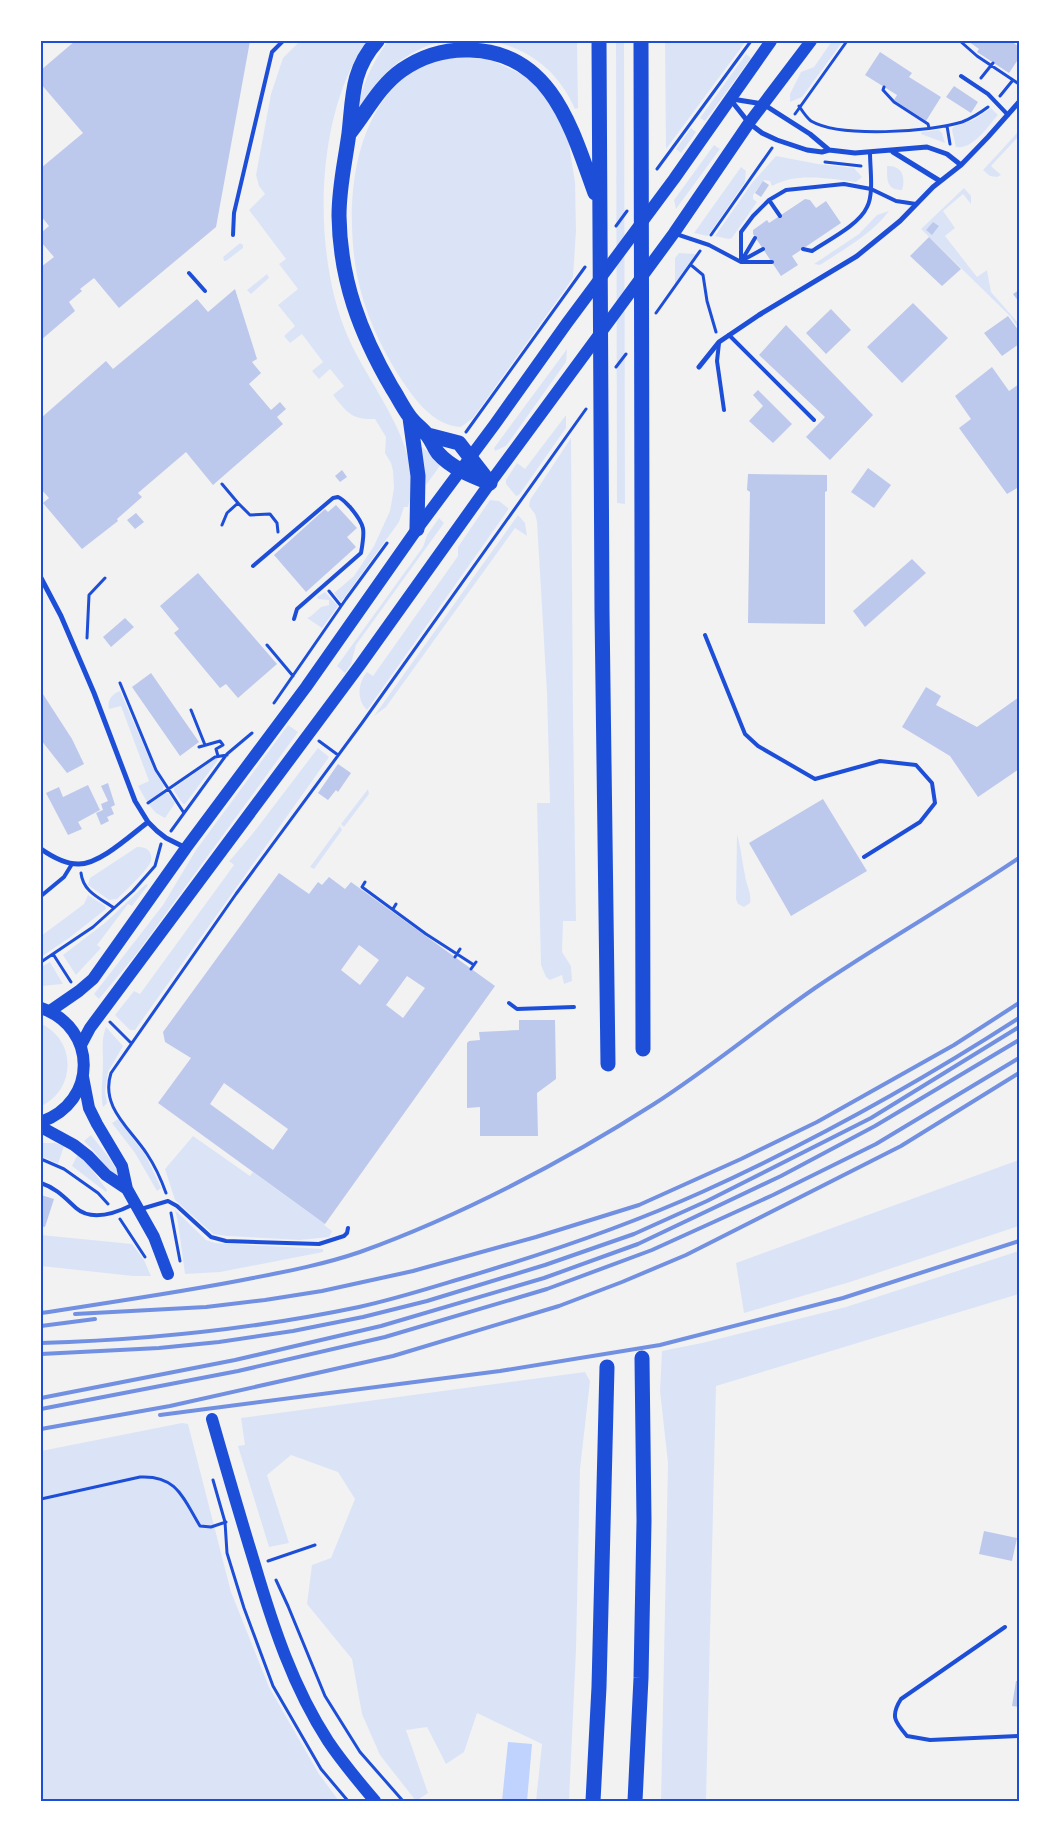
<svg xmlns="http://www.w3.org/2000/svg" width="1060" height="1842" font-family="Mulish,sans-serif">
<rect width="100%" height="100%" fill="#f2f2f2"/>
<path fill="#dbe4f7" d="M300,41H367C314,115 312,255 348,337C369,386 427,451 408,507H404L399,522L341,602L334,593L354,576L374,546L390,511L394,488L393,471L391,463L385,453L386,437L375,419C351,420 347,412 333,395L344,386L330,369L319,379L312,371L323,362L302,334L290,343L284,336L295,326L278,305L298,289L279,264L286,259L249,210L265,194L259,186L256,175L271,94L283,58Z
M388,41H443C402,51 375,79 356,115C361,88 371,64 388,41Z
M492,41H577L578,108L575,109C559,73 532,50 492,41Z
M616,41H624L625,504L617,503Z
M665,41H746L666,149Z
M832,41H843L802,97L790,102V94L801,72L814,67Z
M746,54L751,58L705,121L700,118Z
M458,57L489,59L528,77L544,92L568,138L575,182L576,231L573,277L566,288L473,418L461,427C434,426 415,400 401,379C381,348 364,312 357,275C344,205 352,100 425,65C435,60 447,59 458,57Z
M991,108L998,115C988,126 973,150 956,147L952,130L953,127L973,120Z
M691,128L696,132L681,153L676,149Z
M939,130L942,133L945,143L921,134L922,132Z
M1019,131V136L991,166L1001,175L997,177L990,176L983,170Z
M714,145L720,149L676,209L674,200Z
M776,156L818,164L854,168L862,177L856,182C829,179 797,172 772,186L770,181L764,180L753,195V199L757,202L732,238L729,239L715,236L752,183Z
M887,166C902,165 906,177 902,190C886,190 887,179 887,166Z
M741,167L746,171L745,182L708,236L694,233Z
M964,188L971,196V204L963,194L943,211L955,228L945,236L977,277L987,270L991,292L1019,324V329L1010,316L921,229Z
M889,211C871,235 844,249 820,265L814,264L859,234L877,215Z
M240,243L243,245V248L226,261H224L223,257Z
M679,253L696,254L675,284V258Z
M267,274L269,278L251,294L247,290Z
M567,349L566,362L506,446L495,451L494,448Z
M566,415V428L519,495L516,496L506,484V480L517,463L525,469Z
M571,438L573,716L576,921H563L562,952L571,966L572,981L564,984L562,975L550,980L546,977L541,965L537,803H550L547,693L537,522L535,514L529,506L530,500Z
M422,447L442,463L426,485L420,448Z
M490,500L499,501L508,508V510L367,710C356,699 358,683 367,672L373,676L458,556V547Z
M518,515L525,523L527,536L515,528L386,707L374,716Z
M439,518L444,523L356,645L351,664L345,673L337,666L423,547L427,535Z
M325,592L338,606L322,628L307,618L311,616L321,607L329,605V600L318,599L317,597Z
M120,691L154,769L164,786L162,792L147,802L138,786L149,781L121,706L109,709C107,700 112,694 120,691Z
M288,725L298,732L137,953L99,999L94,994L163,905L196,850Z
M318,748L329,757L327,760L135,1030H130L115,1015L134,991L140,994L234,865L229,861L232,858L254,832Z
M216,758L218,760L185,804H183L174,791V788Z
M368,789L369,794L344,827L341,824Z
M166,792L169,794L175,803L165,818L156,813L149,805Z
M340,826L342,830L314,869L310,867Z
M737,834C741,849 742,860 745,875C746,884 752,894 750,903L744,907L738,904L736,899Z
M137,847C141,847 145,847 148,850C151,853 152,857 151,861C148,870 124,892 117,899L109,900L88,885L90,878Z
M146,884L148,885L132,906L128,904L97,945L101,948L76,975L63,955L106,922Z
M88,895L105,906L106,909L69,938L41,957V936L84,904Z
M50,962L63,984L41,986V967Z
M41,1024C77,1040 76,1090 41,1106Z
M106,1027L123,1046L108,1072L105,1092L107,1103L103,1107C100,1092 103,1078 103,1063C103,1049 101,1040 106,1027Z
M118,1119L146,1156L161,1188L157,1191L135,1153L112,1123Z
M91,1135L110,1159L122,1179L119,1183L93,1150L84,1141Z
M193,1136L250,1176L253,1172L325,1224L324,1225L332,1231L329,1237L300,1240L227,1236L213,1234L175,1200L165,1169Z
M41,1143H55L64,1146L58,1164L41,1156Z
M78,1154L88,1164L107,1190L106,1192L72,1166Z
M1019,1160V1226L850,1282L744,1313L736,1263Z
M175,1210L206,1240L215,1243L323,1249V1252L220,1272L185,1274L178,1223Z
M41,1235L132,1244L144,1260L151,1276H133L41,1266Z
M1019,1251V1294L716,1386L706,1801H661L668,1463L660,1391L662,1351L702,1343L846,1307Z
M585,1372L590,1381L580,1469L576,1650L569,1801H536L542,1744L477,1713L464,1752L446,1764L427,1727L406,1730L428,1793L416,1801L380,1755L362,1714L352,1659L307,1604L312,1565L331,1558L355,1499L338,1472L291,1455L267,1475L289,1543L269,1547L238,1446L245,1445L241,1418Z
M182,1423L188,1424L231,1592L269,1687L319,1774L339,1801H41V1451Z"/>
<path fill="#bfd3fe" d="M508,1742L532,1744L527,1801H502Z"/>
<path fill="#bdc9ec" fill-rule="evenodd" d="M75,41H250L216,227L119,308L94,278L80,289L82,291L69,302L75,311L41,340V267L54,257L41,242V233L49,226L41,216V168L83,133L41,84V70Z
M968,41H1011L1019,47V58L1009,73L977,52L979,49Z
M880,52L912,73L909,77L941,97L926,121L894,100L897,95L865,75Z
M954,86L978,102L971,113L946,97Z
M763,181L769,185L761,197L755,193Z
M805,199L810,200L816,208L826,201L841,223L792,256L798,265L781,276L753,234V230L767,220L769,223Z
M933,222L939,226L932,235L926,230Z
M929,237L961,269L942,286L910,256Z
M235,289L257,359L252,362L261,373L249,384L271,410L280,402L286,409L277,417L283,424L213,485L186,452L138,493L142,497L117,519L118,521L82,549L43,503L49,498L41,489V418L106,361L113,369L197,299L208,312Z
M1019,290V302L1013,294Z
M913,303L948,338L902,383L867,347Z
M831,309L851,330L826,354L806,333Z
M1008,316L1019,331V344L1002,356L984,333Z
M786,325L873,415L830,460L806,437L825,417L759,355Z
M992,367L1009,391L1019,384V487L1007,494L959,428L971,419L955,396Z
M758,390L792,424L773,443L749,421L763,406L753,395Z
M868,468L891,485L874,508L851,492Z
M342,470L347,477L340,482L335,476Z
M748,474L827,475V491L825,492V624L748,623L750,492L747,490Z
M336,505L357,528L347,537L356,547L306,592L274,555L325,509L328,512Z
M136,513L144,522L135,529L127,520Z
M912,559L926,573L865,627L853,611Z
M198,573L277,664L238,698L226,684L220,688L174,633L179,629L160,606Z
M125,618L134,627L111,647L103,637Z
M151,673L199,742L180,756L132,687Z
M926,687L941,696L936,705L977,727L1019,697V769L978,797L950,756L902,727Z
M41,691L72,739L84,764L67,773L41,740Z
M338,764L351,773L338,792L336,790L328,800L318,793Z
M108,783L115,805L111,807L114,814L107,817L109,821L101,825L96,813L103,810L101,804L108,801L101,786Z
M88,785L100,810L78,822L82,829L68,835L46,793L59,787L63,797Z
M823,799L867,871L791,916L749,843Z
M279,873L309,894L318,882L322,885L329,877L345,889L351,882L495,986L325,1224L158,1103L191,1058L165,1042L163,1032ZM359,945L379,960L360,985L341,970ZM407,976L425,988L403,1018L386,1005ZM224,1083L288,1129L273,1150L210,1104Z
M519,1020H555L556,1079L537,1093L538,1136H480V1107L467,1108V1043L469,1041L480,1040L479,1032L519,1030Z
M41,1195L54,1199L45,1227L41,1226Z
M984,1531L1017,1538L1012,1561L979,1554Z
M1016,1681H1019V1707L1012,1706Z"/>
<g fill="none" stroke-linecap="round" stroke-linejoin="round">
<path stroke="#1d4ed8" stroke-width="3" d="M960,41L977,56L1013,80
M981,78L993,63
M884,87L883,90L894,102L928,124L929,128
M1000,96L1013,80L1019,84
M799,106C803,112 806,117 811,121C840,138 930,132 962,122C972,118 980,113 988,107
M795,114L847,41
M947,126L950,144
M825,162L861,166
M657,169L751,41
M616,226L627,211
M711,235L772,148
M691,265L703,275L707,301L716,332
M656,313L700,251
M616,367L626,354
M466,432L585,267
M222,484L238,503L227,513L222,525
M238,503L250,515L270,514L277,523L278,532
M329,591L341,606
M87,638L89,595L105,578
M267,645L293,676
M120,683L156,770L184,813
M274,703L346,599L387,543
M191,710L205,745
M319,741L338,755
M199,747L220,741L223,745L216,749L218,756
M148,803L215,757L227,755
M171,831L227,754L252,733
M81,873C83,892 100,898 114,908
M365,882L362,887L426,934L474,965
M393,909L396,904
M53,954L71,982
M455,957L460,949
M41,962L93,927L133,891L155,866L161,844
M471,969L476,962
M110,1022L131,1043
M41,1159L64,1169L98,1193L108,1204
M166,1193C161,1179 155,1166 147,1154C130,1128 100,1107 111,1073L236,894L362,723L586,409
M171,1213L180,1261
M120,1219L145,1257
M213,1480L225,1522L227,1553L244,1608L273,1686L321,1769L348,1801
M41,1499L140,1477C177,1475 183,1498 200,1526L211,1527L226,1522
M268,1561L315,1545
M276,1580L288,1606L325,1696L360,1752L403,1801"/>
<path stroke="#1d4ed8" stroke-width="4" d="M961,76L988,94L1008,115
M769,200L780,216
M676,234L709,245L741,262V232L753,216L769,200L786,190L844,184L871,189L896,201L916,204
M233,235L234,213L272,52L283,41
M803,249L812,251C828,240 859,225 867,207C874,194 870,168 870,153
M742,260L755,238
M743,260L763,249
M741,262H772
M189,273L205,291
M729,335L814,420
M719,343L717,361L724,410
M253,566L333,498L338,497C343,499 346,503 350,507C366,526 365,530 361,553L297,609L294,619
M705,635L745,734L758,746L815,779L880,761L916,765L932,783L935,803L920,822L864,857
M41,896L64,877L72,864
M509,1003L517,1009L574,1007
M41,1183C56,1188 65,1198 76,1208C92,1222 116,1213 132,1205
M141,1209L168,1201L177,1206L211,1237L226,1241L319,1244L344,1236L347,1233L348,1228
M1005,1627L901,1699C890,1716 895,1722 907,1736L930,1740L1019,1736"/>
<path stroke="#1d4ed8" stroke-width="5" d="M730,99L749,123L762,133L777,140L807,150L822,152L829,150L855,153L927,147L947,154L961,165
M732,99L763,104L810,134L829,150
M893,152L940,181
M699,367L719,342L759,315L857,256L900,221L933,187L961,165L988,137L1019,102
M41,578L61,616L94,693L135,801L148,822L157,831L166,838L186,848
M41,849C51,856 65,864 78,864C99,865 131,835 148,822"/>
<path stroke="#1d4ed8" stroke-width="12" d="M41,1008C98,1028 98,1102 41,1122
M50,1011L79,991L93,979L186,848L306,687L417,529L495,424L567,323L674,179L771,41
M81,1045L90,1028L360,665L490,483L674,233L749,123L811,41
M83,1077L89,1108L97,1124L122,1166L127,1189L154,1237L168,1274
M41,1127L74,1145L88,1156L106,1175L127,1189
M212,1419C226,1468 240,1516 255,1565C273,1626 293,1687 328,1741C342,1762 358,1781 375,1801"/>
<path stroke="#1d4ed8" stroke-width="15" d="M377,41C351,70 353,98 349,133C345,163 339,186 339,216C340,280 360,333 392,388C398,397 403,408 410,417C415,424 423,429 428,436C432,441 434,448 438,453C451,468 472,476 490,483
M599,41L602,611L608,1064
M641,41L643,1049
M349,134C366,113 379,86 402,70C422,56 446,49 470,50C552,52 572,130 595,193
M410,418L418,476L417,529
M428,435L459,443L490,483
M593,1801L599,1687L607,1367
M635,1801L641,1678L644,1521L642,1358"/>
<path stroke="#7290e2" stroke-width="4" d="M41,1313C112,1302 183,1292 253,1278C289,1271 325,1264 360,1252C460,1216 565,1161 654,1104C710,1068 760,1026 815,988C881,943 952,903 1019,858
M75,1314L206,1307L265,1300L322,1291L413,1271L536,1237L639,1205L741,1159L817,1122L954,1045L1019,1003
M41,1326L95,1319
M41,1343C148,1340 254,1329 359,1307C396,1299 433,1287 470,1276C547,1253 629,1225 702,1192C812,1142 918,1083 1019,1018
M41,1354L159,1348L219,1342L293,1331L363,1317L427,1301L545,1265L634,1234L707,1201L871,1118L1019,1027
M41,1398L235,1360L381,1326L544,1278L638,1244L781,1176L875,1126L1019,1040
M41,1409L238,1371L385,1337L547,1289L652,1250L773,1195L876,1144L1019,1058
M160,1415L500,1371L660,1345L843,1298L1019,1241
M41,1429L170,1406L393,1356L559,1306L622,1282L686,1255L901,1146L1019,1073"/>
</g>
<rect width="1060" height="1842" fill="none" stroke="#ffffff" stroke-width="85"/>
<rect x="42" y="42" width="976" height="1758" fill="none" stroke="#1d4ed8" stroke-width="2"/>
</svg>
